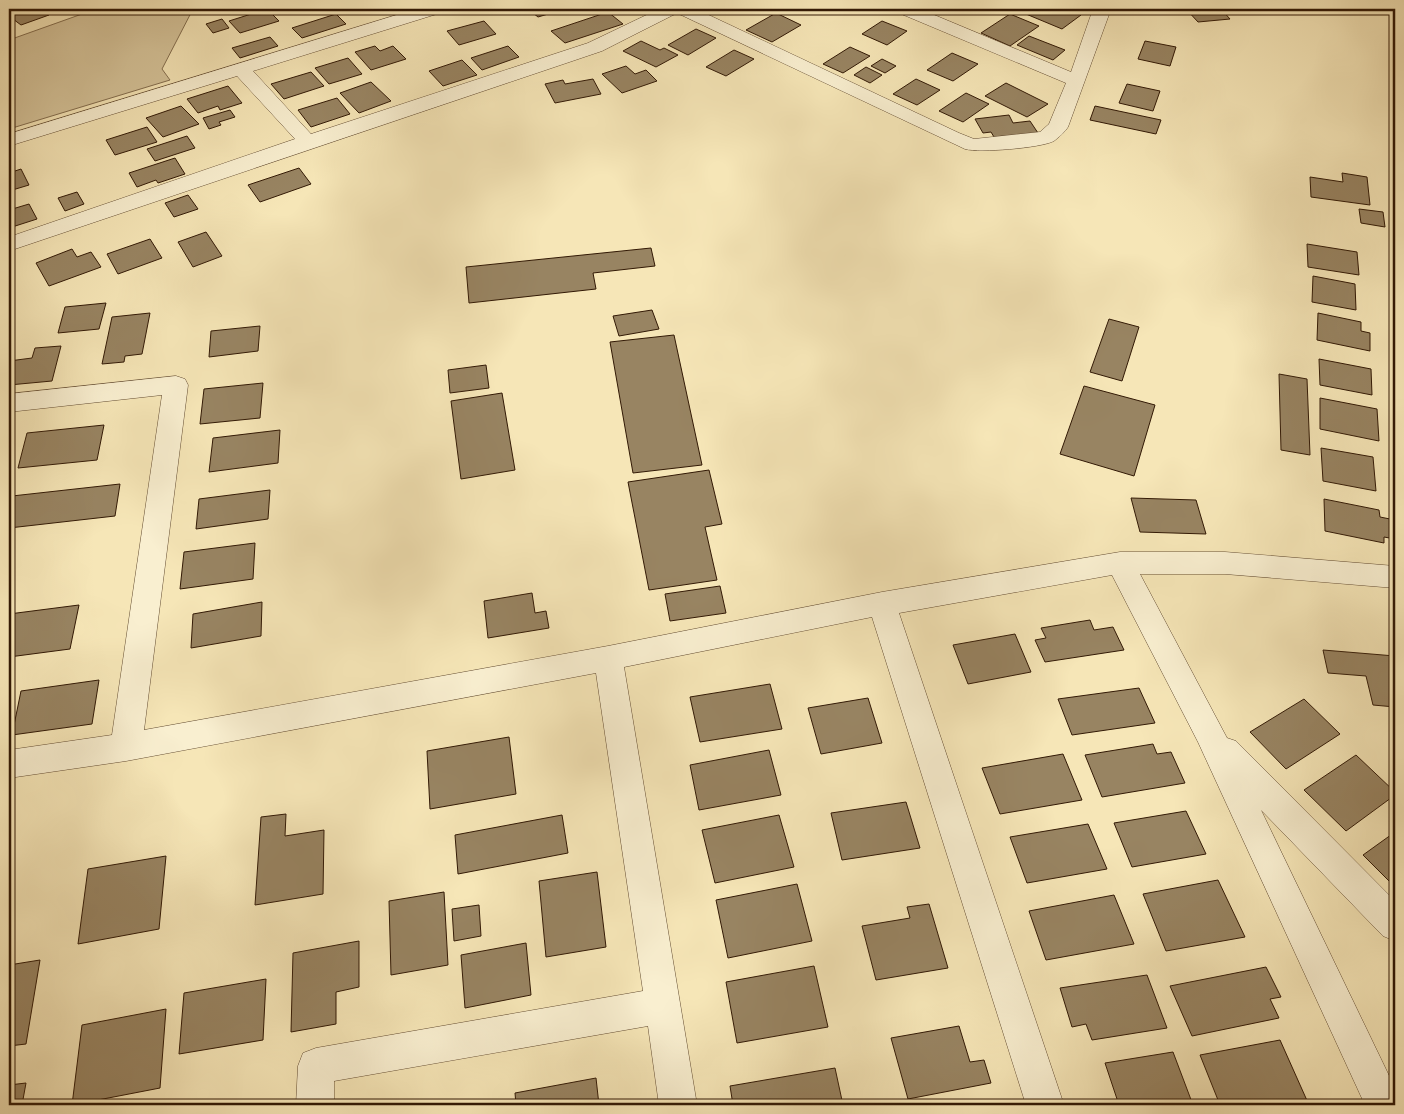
<svg xmlns="http://www.w3.org/2000/svg" width="1404" height="1114" font-family="'Sorts Mill Goudy',serif">
<rect width="100%" height="100%" fill="#f6e6b7"/>
<filter id="stains"><feTurbulence type="fractalNoise" baseFrequency=".004" numOctaves="4"/><feColorMatrix values="0 0 0 0 .2 0 0 0 0 .09 0 0 0 0 .02 0 0 0 .5 -.17"/></filter>
<radialGradient id="worn" r=".72"><stop offset=".6" stop-color="#630" stop-opacity="0"/><stop offset="1" stop-color="#630" stop-opacity=".3"/></radialGradient>
<path fill="#d5c399" stroke="#846e4f" d="M96,9H193L162,69L170,80L9,129V40Z"/>
<path fill="#988462" stroke="#321905" d="M9,9H41L49,15L21,25L9,16Z
M267,9L279,21L240,33L229,21Z
M528,9H565L538,17Z
M1033,9H1064L1081,15L1062,29L1026,14Z
M1186,9H1221L1230,19L1198,22Z
M608,12L623,24L565,43L551,31Z
M776,13L801,25L772,42L746,30Z
M336,14L346,24L302,38L292,28Z
M1010,14L1039,26L1010,46L981,33Z
M222,19L229,28L213,33L206,24Z
M484,21L496,34L459,45L447,31Z
M882,21L907,31L887,45L862,34Z
M696,29L716,38L688,55L668,45Z
M1029,36L1065,50L1053,60L1017,45Z
M270,37L278,46L240,58L232,48Z
M641,41L660,50L664,48L678,55L656,67L623,51Z
M1145,41L1176,47L1170,66L1138,59Z
M375,46L380,51L393,46L406,59L371,70L355,52Z
M508,46L519,57L482,70L471,58Z
M850,47L870,56L843,73L823,64Z
M734,50L754,59L726,76L706,67Z
M952,53L978,64L953,81L927,70Z
M348,58L362,74L329,84L315,68Z
M882,59L896,66L885,73L871,66Z
M462,60L477,75L443,86L429,71Z
M626,66L635,74L646,70L657,81L622,93L602,74Z
M866,67L882,75L870,83L854,75Z
M311,72L324,86L284,99L271,84Z
M593,79L601,94L555,103L545,84L563,80L565,84Z
M916,79L940,90L917,105L893,94Z
M371,82L391,101L359,113L340,93Z
M1006,83L1048,104L1027,117L985,96Z
M1127,84L1160,91L1153,111L1119,103Z
M228,86L242,103L220,110L218,106L198,113L187,99Z
M966,93L989,104L963,122L939,111Z
M337,98L350,114L311,127L298,110Z
M181,106L199,124L163,137L146,118Z
M1095,106L1161,120L1156,134L1090,120Z
M230,110L235,117L219,122L221,125L209,129L203,118Z
M1009,115L1013,123L1030,121L1038,133L994,137L991,132L983,133L975,119Z
M147,127L157,142L115,155L106,140Z
M187,136L195,148L155,161L147,149Z
M175,158L185,174L158,183L156,180L137,187L129,173Z
M299,168L311,184L260,202L248,185Z
M21,169L29,185L9,191V173Z
M1342,173L1367,177L1370,205L1311,197L1310,177L1343,182Z
M77,192L84,204L65,211L58,198Z
M188,195L198,209L174,217L165,203Z
M29,204L37,219L9,228V210Z
M1359,209L1383,212L1385,227L1361,223Z
M206,232L222,256L193,267L178,242Z
M150,239L162,258L118,274L107,254Z
M1307,244L1357,252L1359,275L1308,267Z
M651,248L655,266L593,273L596,289L469,303L466,267Z
M72,249L77,257L91,252L101,267L49,286L36,263Z
M1313,276L1355,284L1356,310L1312,302Z
M106,303L99,329L58,333L65,307Z
M652,310L659,329L619,336L613,316Z
M150,313L142,354L125,356L124,362L102,364L112,317Z
M1318,313L1361,322V331L1370,333V351L1317,340Z
M1109,319L1139,327L1122,381L1090,372Z
M260,326L258,351L209,357L211,331Z
M674,335L702,465L633,473L610,342Z
M61,346L52,381L9,385V361L32,358L35,348Z
M1319,359L1371,369L1372,395L1320,385Z
M486,365L489,388L450,393L448,370Z
M1279,374L1307,379L1310,455L1281,450Z
M263,383L260,418L200,424L204,389Z
M1084,386L1155,405L1134,476L1060,454Z
M502,393L515,470L461,479L451,401Z
M1320,398L1377,409L1379,441L1320,429Z
M104,425L97,460L18,468L27,433Z
M280,430L278,463L209,472L213,438Z
M1321,448L1373,457L1376,491L1323,481Z
M709,470L722,524L705,527L717,580L649,590L628,482Z
M120,484L115,516L9,528V509L12,496Z
M270,490L268,519L196,529L199,499Z
M1131,498L1196,500L1206,534L1140,532Z
M1324,499L1379,510L1380,517L1395,520V539L1384,537V543L1325,531Z
M255,543L253,579L180,589L184,552Z
M720,586L726,613L670,621L665,594Z
M532,593L535,613L546,611L549,628L488,638L484,601Z
M262,602L261,636L191,648L193,614Z
M79,605L70,649L9,657V614Z
M1090,620L1094,630L1113,627L1124,650L1045,662L1035,640L1046,638L1041,628Z
M1015,634L1031,672L968,684L953,645Z
M1323,650L1395,656V707L1373,705L1366,676L1328,673Z
M99,680L92,724L12,735L21,691Z
M770,684L782,729L700,742L690,697Z
M1139,688L1155,723L1072,735L1058,699Z
M868,698L882,743L821,754L808,708Z
M1304,699L1340,734L1286,769L1250,732Z
M509,737L516,794L430,809L427,751Z
M1153,744L1157,754L1171,752L1185,783L1102,797L1085,755Z
M769,750L781,795L699,810L690,765Z
M1063,754L1082,800L1000,814L982,768Z
M1356,755L1395,792V795L1346,831L1304,790Z
M906,802L920,848L842,860L831,813Z
M1186,811L1206,854L1132,867L1114,823Z
M286,814L285,836L324,830L323,894L255,905L261,817Z
M562,815L568,853L458,874L455,835Z
M779,815L794,867L715,883L702,830Z
M1088,824L1107,869L1027,883L1010,837Z
M1395,832V887L1363,855Z
M166,856L159,929L78,944L88,869Z
M597,872L606,947L546,957L539,881Z
M1218,880L1245,937L1166,951L1143,894Z
M797,884L812,941L728,958L716,900Z
M444,892L448,965L391,975L389,901Z
M1114,895L1134,944L1046,960L1029,911Z
M929,904L948,968L876,980L862,926L910,918L907,907Z
M479,905L481,936L454,941L452,909Z
M359,941V987L336,992V1024L291,1032L293,953Z
M526,943L531,995L465,1008L461,955Z
M40,960L26,1044L9,1046V965Z
M814,966L828,1027L737,1043L726,982Z
M1266,967L1281,997L1270,999L1279,1018L1192,1036L1170,986Z
M1147,975L1167,1028L1092,1040L1086,1024L1072,1027L1060,988Z
M266,979L263,1040L179,1054L184,993Z
M166,1009L160,1088L72,1105L82,1025Z
M959,1026L970,1062L984,1060L991,1083L908,1099L891,1038Z
M1280,1040L1309,1105H1220L1200,1055Z
M1173,1052L1193,1105H1119L1105,1063Z
M835,1068L843,1105H733L730,1086Z
M596,1078L599,1105H516L515,1093Z
M26,1083L22,1105H9V1085Z"/>
<g fill="none" stroke-linecap="round" stroke-linejoin="round">
<defs>
<path id="minor" d="M416,9H443L440,13L253,71L311,134L588,43L659,9H696L959,133L974,139L1040,132L1049,124L1066,83L899,13L896,9H920L1071,72L1093,9H1111L1068,127C1065,132 1059,137 1054,141C1041,148 979,153 965,149L677,13L602,51L9,251V237L295,139L237,76L9,146V134Z
M176,376L185,379L188,385L144,730L608,646L882,592L1120,552H1225L1395,566V588L1225,574H1140L1227,738L1236,741L1395,901V941L1383,936L1261,810L1395,1088V1105H1365L1198,742L1112,575L899,613L1064,1105H1026L872,617L624,667L697,1105H659L648,1026L334,1081V1105H296L298,1066L303,1053L316,1048L643,991L596,673L126,761L9,778V750L112,735L162,395L9,412V394Z"/>
</defs>
<use href="#minor" stroke="#634c32" stroke-width="1"/>
<use href="#minor" fill="#f9efd0" fill-rule="evenodd"/>
</g>
<rect width="1404" height="1114" fill="none" stroke="#f6e6b7" stroke-width="30"/>
<rect x="10" y="10" width="1384" height="1094" fill="none" stroke="#321905" stroke-width="2.5"/>
<rect x="15" y="15" width="1374" height="1084" fill="none" stroke="#321905"/>
<rect width="100%" height="100%" filter="url(#stains)"/>
<rect width="100%" height="100%" fill="url(#worn)"/>
</svg>
